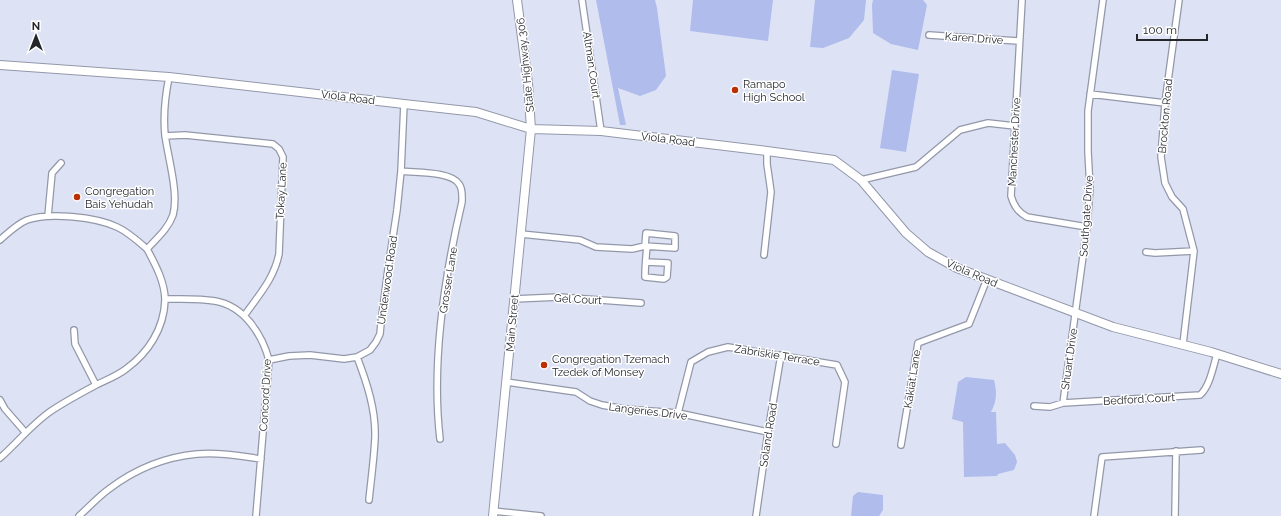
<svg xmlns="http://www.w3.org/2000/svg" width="1281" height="516" font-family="Raleway,sans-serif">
<rect width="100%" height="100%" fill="#dde3f5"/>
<path fill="#afbcec" d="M596,0H655L657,8L666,76L656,90L640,96L618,88L626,125H620Z
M693,0H773L768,41L690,31Z
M815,0H866L864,20L849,38L823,48L810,47Z
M873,0H923L927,5L918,50L891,44L873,33L872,5Z
M892,70L919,74L906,152L880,148Z
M966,377L994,380C997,392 997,401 991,412H996L997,444L1005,443L1015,455L1017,462L1014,470L998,474L997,476L964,477L963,422L952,419L958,382Z
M858,492L883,495V510L879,516H851L853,496Z"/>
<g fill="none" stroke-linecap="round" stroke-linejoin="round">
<defs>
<path id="street" d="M582,0L601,131
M1022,0L1011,196C1014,206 1018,212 1027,217L1087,227
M1179,0L1165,103L1161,157L1165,183L1172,197L1183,209L1194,251L1183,344
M929,35L1019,41
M1090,94L1165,103
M165,136L185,135L273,144L279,149L283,157L279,254C274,279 258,296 244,316
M401,171C415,173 451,171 459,184C463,189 462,196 462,202C444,278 431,361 440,439
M861,180L916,167L960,130L988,123L1015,126
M48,216L52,173L61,163
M521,234L580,240L596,247L632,249L645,246L646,233L675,236V248L645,246
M0,240C8,233 17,224 27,220C49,212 96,217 117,227C128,232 138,241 147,249
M1146,252L1155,253L1194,251
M764,255L771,192L767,164V151
M646,262L668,263L667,277L664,279L645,277C645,267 646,256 647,246
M165,299C181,299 199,298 215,301C244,306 262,334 269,360L256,516
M514,299L559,297L641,303
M74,330L75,344L96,385
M357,357C367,383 376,410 375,438C374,459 371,480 369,500
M269,360L289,356L310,355L344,359L357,357L370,350L376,342L380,334L381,323L388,269L397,210L401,171L404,104
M506,382L576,392L590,401L602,405L624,409L678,413L768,432
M0,400L5,409L25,432
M1063,403L1087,227L1090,188L1088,152V111L1103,0
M1034,406L1050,407L1063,403L1200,395C1210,386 1213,367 1217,354
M678,413L691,362L708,352L728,347L837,365L845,382L836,444
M901,445L918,343L969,324L987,279
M0,458C17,443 32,424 51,411C66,401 81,393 96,385C106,380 117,376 126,369C148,353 164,329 165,300C165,282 155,264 147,249C157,238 168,229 173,215C179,193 168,158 165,135C163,115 165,97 169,77
M493,511L541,516
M79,516C89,507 98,497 109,489C134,470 165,457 197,454C218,452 240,456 261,459
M756,516L768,432L781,355
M1094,516L1102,457L1201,450
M1175,516L1176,451"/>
<path id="secondary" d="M0,65L169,77L404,104L476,112L531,129L601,131L767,151L834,160L861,180L906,233L928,252L957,268L1113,327L1211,352L1281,374
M493,516L531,129L528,83L517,0"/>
</defs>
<use href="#street" stroke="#9398a9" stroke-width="8"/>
<use href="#secondary" stroke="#9398a9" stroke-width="10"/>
<use href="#street" stroke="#fff" stroke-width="5.5"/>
<use href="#secondary" stroke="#fff" stroke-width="8"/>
</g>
<g fill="#ba3002" stroke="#fff" stroke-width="1.5">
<circle cx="735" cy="90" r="4"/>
<circle cx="77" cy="197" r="4"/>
<circle cx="544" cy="365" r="4"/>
</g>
<g text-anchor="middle" stroke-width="3" stroke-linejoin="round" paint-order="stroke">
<g font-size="11" fill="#24262c" stroke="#fff">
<text transform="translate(974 38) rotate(4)" y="4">Karen Drive</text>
<text transform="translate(525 65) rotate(-96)" y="4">State Highway 306</text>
<text transform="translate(592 65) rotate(82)" y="4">Altman Court</text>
<text transform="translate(348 97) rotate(7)" y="4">Viola Road</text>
<text transform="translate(1165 116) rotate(-85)" y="4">Brockton Road</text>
<text transform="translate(668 139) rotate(7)" y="4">Viola Road</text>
<text transform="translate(1014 142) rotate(-87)" y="4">Manchester Drive</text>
<text transform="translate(281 191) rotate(-87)" y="4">Tokay Lane</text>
<text transform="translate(1086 216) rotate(-86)" y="4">Southgate Drive</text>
<text transform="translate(972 273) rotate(23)" y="4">Viola Road</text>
<text transform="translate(387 280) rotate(-82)" y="4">Underwood Road</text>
<text transform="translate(448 280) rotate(-81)" y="4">Grosser Lane</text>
<text transform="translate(578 299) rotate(3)" y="4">Gel Court</text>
<text transform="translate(512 323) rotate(-85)" y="4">Main Street</text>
<text transform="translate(777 355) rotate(9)" y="4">Zabriskie Terrace</text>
<text transform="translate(1069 359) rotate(-82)" y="4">Shuart Drive</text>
<text transform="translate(912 379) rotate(-81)" y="4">Kakiat Lane</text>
<text transform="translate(265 395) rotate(-87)" y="4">Concord Drive</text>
<text transform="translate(1139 399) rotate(-3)" y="4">Bedford Court</text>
<text transform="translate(648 411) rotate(7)" y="4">Langeries Drive</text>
<text transform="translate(768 435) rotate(-81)" y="4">Soland Road</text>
</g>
<g font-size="11" fill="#24262c" stroke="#fff" text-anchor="start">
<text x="743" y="88">Ramapo<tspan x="743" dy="13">High School</tspan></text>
<text x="85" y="195">Congregation<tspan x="85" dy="13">Bais Yehudah</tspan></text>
<text x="552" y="363">Congregation Tzemach<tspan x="552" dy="13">Tzedek of Monsey</tspan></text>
</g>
</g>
<g transform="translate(36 36)" stroke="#ffffff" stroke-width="3" paint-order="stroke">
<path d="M0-3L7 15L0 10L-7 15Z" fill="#24262c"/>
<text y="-6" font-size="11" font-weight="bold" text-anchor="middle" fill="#24262c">N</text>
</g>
<path d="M1137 34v6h70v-6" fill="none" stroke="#24262c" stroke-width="2"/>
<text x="1143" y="34" font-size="12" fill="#24262c" stroke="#ffffff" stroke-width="3" paint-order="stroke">100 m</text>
</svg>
